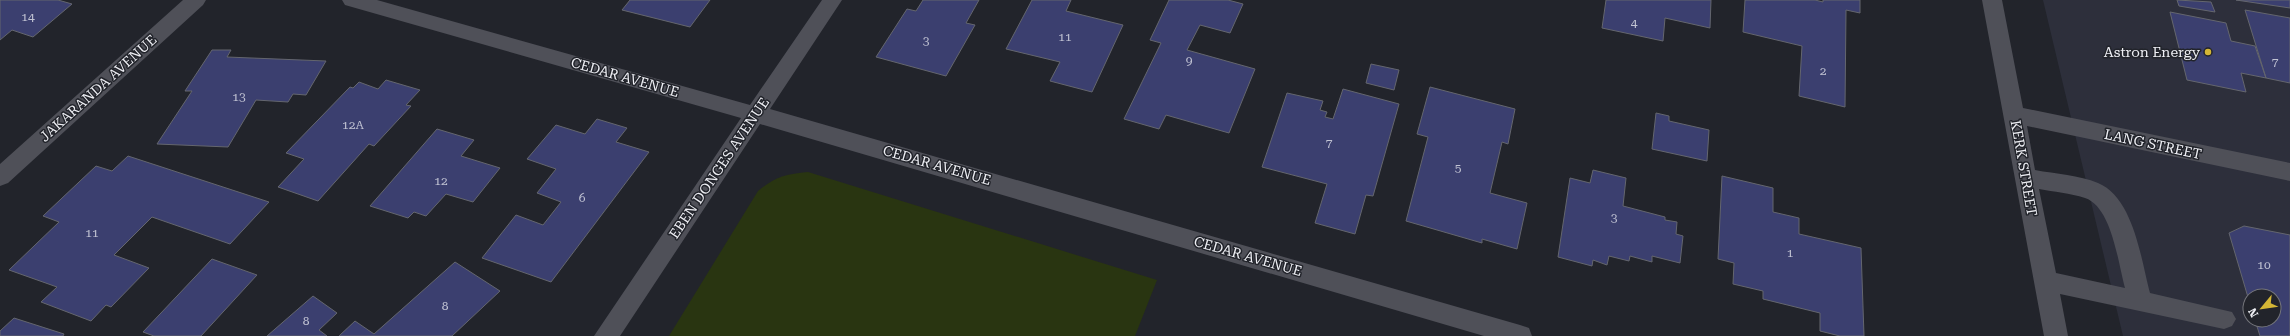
<svg xmlns="http://www.w3.org/2000/svg" width="2290" height="336" font-family="'Roboto Serif',serif">
<rect width="100%" height="100%" fill="#22242b"/>
<path fill="#2d2f3b" fill-rule="evenodd" d="M2043,0H2290V336H2123ZM2250,296H2274V320H2250Z"/>
<path fill="#293511" d="M808,172L1157,280L1135,336H669L758,191C775,177 786,174 808,172Z"/>
<path fill="#3b3f6f" stroke="#64666e" d="M0,0H58L72,4L33,37L12,30L0,40Z
M630,0H710L690,27L622,10Z
M923,0H979L966,23L975,25L946,76L876,57L907,9L916,11Z
M1032,0H1071L1066,11L1123,25L1092,92L1050,81L1060,62L1006,49Z
M1169,0H1228L1243,4L1230,33L1200,25L1187,50L1255,69L1229,133L1166,115L1159,129L1124,119L1161,43L1150,40Z
M1606,0H1711L1710,28L1665,18L1663,41L1602,28Z
M1745,0H1815L1823,2V0H1860V13L1846,10L1845,107L1799,96L1802,46L1743,32Z
M2177,0L2211,2L2215,12L2179,6Z
M2236,0H2290V8Z
M2245,10L2290,18V83L2266,78Z
M2170,12L2226,23L2231,41L2255,46L2266,78L2241,73L2246,92L2187,80Z
M212,50H231L227,57L326,61L306,95L293,94L288,102L256,100L228,147L157,144L192,91H185Z
M1371,64L1399,70L1394,90L1366,83Z
M386,80L420,90L406,105L411,106L374,146L369,144L318,201L278,187L304,159L286,153L350,87L353,88L359,82L378,89Z
M1430,87L1515,109L1508,144L1502,142L1490,193L1527,203L1517,249L1482,239V243L1406,221L1428,137L1417,134Z
M1343,89L1399,104L1373,196L1366,195L1355,234L1315,223L1327,184L1262,167L1287,93L1323,101L1320,110L1327,112L1325,117L1333,119Z
M1656,113L1669,116V121L1709,130L1707,161L1652,149Z
M597,119L627,128L616,142L649,152L551,282L482,258L516,215L543,225L561,202L537,193L556,169L527,159L556,125L585,134Z
M437,129L474,140L461,156L500,168L473,202L446,194L426,216L414,212L408,218L370,206Z
M128,156L269,202L230,244L152,217L114,255L149,268L111,307L106,305L91,321L41,302L57,287L9,270L59,222L43,216L96,166L112,171Z
M1593,170L1626,178L1623,206L1665,217V220L1677,222L1676,234L1683,236L1680,263L1652,256V262L1630,256L1629,261L1609,256L1607,265L1593,260L1592,266L1558,257L1570,178L1590,183Z
M1722,176L1773,188V212L1799,218V234L1861,248L1864,336H1840L1820,331V313L1763,299V291L1733,284L1734,263L1718,259Z
M2244,226L2290,235V336H2260L2255,320H2274V296H2250V304L2229,233Z
M212,259L257,275L201,336H154L143,332Z
M455,262L500,291L452,336H339L355,321L374,334Z
M313,296L337,313L319,330L327,336H267Z
M14,318L64,334L63,336H0V331Z"/>
<g fill="none" stroke-linecap="round" stroke-linejoin="round">
<path fill="#4f5058" fill-rule="evenodd" d="M183,0H206L203,5L8,183L0,186V164Z
M342,0H377L750,105L822,0H842L770,109L1520,325L1529,328L1532,336H1484L760,124L620,336H594L741,118L352,7L345,5Z
M1982,0H2002L2023,108L2290,163V181L2027,126L2035,170C2056,174 2079,175 2098,183C2134,198 2141,260 2150,293L2232,312L2236,319L2232,326L2224,329L2060,294L2068,336H2044ZM2039,189C2054,192 2070,193 2085,198C2112,207 2118,263 2125,288L2056,273Z"/>
</g>
<circle fill="#d4b635" stroke="#22242b" stroke-width="1.5" cx="2208" cy="52" r="4"/>
<g text-anchor="middle" stroke-width="3" stroke-linejoin="round" paint-order="stroke">
<g font-size="12" fill="#c1c3d3">
<text x="28" y="21">14</text>
<text x="1634" y="27">4</text>
<text x="1065" y="41">11</text>
<text x="926" y="45">3</text>
<text x="1189" y="65">9</text>
<text x="2275" y="66">7</text>
<text x="1823" y="75">2</text>
<text x="239" y="101">13</text>
<text x="353" y="129">12A</text>
<text x="1329" y="147">7</text>
<text x="1458" y="172">5</text>
<text x="441" y="185">12</text>
<text x="582" y="202">6</text>
<text x="1614" y="222">3</text>
<text x="92" y="237">11</text>
<text x="1790" y="257">1</text>
<text x="2264" y="269">10</text>
<text x="445" y="310">8</text>
<text x="306" y="325">8</text>
</g>
<g font-size="14" fill="#eeeff4" stroke="#22242b" text-anchor="end">
<text x="2200" y="57">Astron Energy</text>
</g>
<g font-size="14" fill="#eeeff4" stroke="#22242b">
<text transform="translate(625 77) rotate(16)" y="5">CEDAR AVENUE</text>
<text transform="translate(98 88) rotate(-42)" y="5">JAKARANDA AVENUE</text>
<text transform="translate(2153 144) rotate(12)" y="5">LANG STREET</text>
<text transform="translate(937 165) rotate(16)" y="5">CEDAR AVENUE</text>
<text transform="translate(719 168) rotate(-56)" y="5">EBEN DONGES AVENUE</text>
<text transform="translate(2024 168) rotate(80)" y="5">KERK STREET</text>
<text transform="translate(1248 256) rotate(16)" y="5">CEDAR AVENUE</text>
</g>
</g>
<g transform="translate(2262 308) rotate(241)"><circle r="19" fill="#22242b" stroke="#74757b"/>
<path d="M0-3L7 15L0 10L-7 15Z" fill="#d4b635"/>
<text y="-6" font-size="11" font-weight="bold" text-anchor="middle" fill="#eeeff4">N</text>
</g>
</svg>
